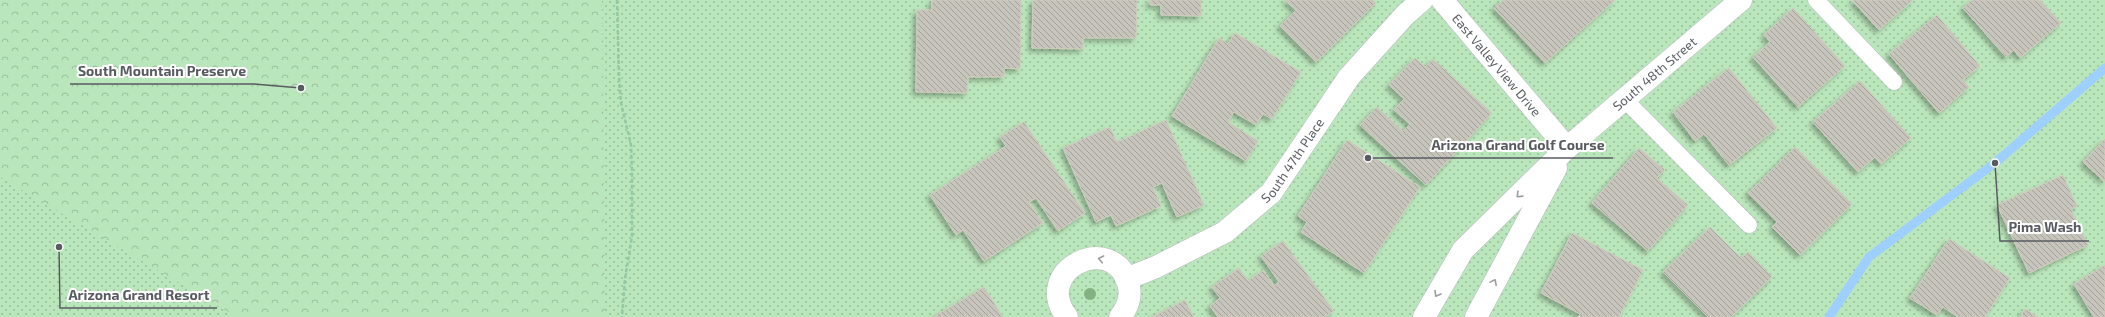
<svg xmlns="http://www.w3.org/2000/svg" width="2105" height="317" font-family="'Exo 2',sans-serif">
<defs>
<pattern id="grass-dots" width="8" height="8" patternUnits="userSpaceOnUse"><rect width="8" height="8" fill="#bae6bb"/><path d="M2 2h.1M6 6h.1" fill="none" stroke="#9abe9b" stroke-width="1.8" stroke-linecap="round"/></pattern>
<pattern id="park-crowns" width="20" height="18" patternUnits="userSpaceOnUse"><rect width="20" height="18" fill="#bae6bb"/><path d="M2 6a3 3 0 1 1 6 0M12 15a3 3 0 1 1 6 0" fill="none" stroke="#9abe9b"/></pattern>
<pattern id="building-back-hatch" width="6" height="6" patternUnits="userSpaceOnUse"><rect width="6" height="6" fill="#c7c4bc"/><path d="M-1 5l2 2M0 0l6 6M5-1l2 2" fill="none" stroke="#a4a29c"/></pattern>
<filter id="shadow"><feDropShadow dx="-3.5" dy="3.5" stdDeviation="2" flood-color="#0004"/></filter>
</defs>
<rect width="100%" height="100%" fill="#edeadf"/>
<path fill="url(#grass-dots)" d="M0,0H2105V317H0Z"/>
<path fill="url(#park-crowns)" d="M0,0H602L605,317H237L0,177Z"/>
<g fill="none" stroke-linecap="round" stroke-linejoin="round">
<path stroke="#9dd0ff" stroke-width="9" d="M1829,317L1869,257L1995,163L2105,68"/>
</g>
<path fill="url(#building-back-hatch)" stroke="#d1ccbd" filter="url(#shadow)" d="M932,0H1021L1020,69L1004,68V77H968L967,93L916,92L917,10H932Z
M1033,0H1137L1136,38H1083V49L1032,48Z
M1150,0H1201V16L1161,15V5H1150Z
M1285,0H1373L1376,3L1316,62L1280,26L1296,10Z
M1503,0H1615L1545,63L1494,8Z
M1852,0H1913L1879,30Z
M1972,0H2040L2061,23L2020,58L2014,50L2006,57L1963,8Z
M1793,8L1845,66L1798,107L1753,57L1770,42L1764,35Z
M1937,15L1980,66L1963,80L1969,87L1939,113L1889,54Z
M1235,33L1301,72L1272,119L1263,114L1256,125L1234,112L1228,122L1258,141L1246,161L1172,116L1219,38L1228,44Z
M1415,58L1425,67L1433,59L1492,113L1426,185L1360,125L1377,107L1403,131L1410,124L1394,110L1404,99L1389,85Z
M1729,68L1777,128L1729,165L1704,134L1695,141L1673,112Z
M1860,81L1911,138L1881,164L1875,157L1858,172L1813,122Z
M1166,120L1204,205L1177,217L1162,183L1153,187L1161,206L1116,226L1111,215L1096,222L1063,148L1110,127L1117,142Z
M1024,122L1085,213L1058,231L1036,198L1029,202L1043,223L984,261L963,230L956,235L930,195L1006,146L1000,137Z
M2105,139V182L2083,162Z
M1347,140L1420,187L1364,273L1301,232L1307,222L1298,216Z
M1795,147L1852,204L1800,255L1772,227L1777,222L1748,193Z
M1639,148L1665,170L1657,178L1688,205L1648,251L1592,203Z
M2063,175L2077,206L2071,209L2088,245L2029,273L1997,205Z
M1710,227L1741,258L1748,252L1772,277L1731,317H1708L1663,272Z
M1572,233L1643,270L1619,317H1578L1580,314L1541,293Z
M1949,239L2010,278L1985,317H1958L1943,307L1937,315L1910,298Z
M1283,241L1334,311L1325,317H1218L1210,306L1220,298L1212,287L1239,268L1248,281L1263,270L1274,286L1279,282L1261,256Z
M2105,265V317H2094L2074,284Z
M984,287L1003,317H933Z
M1185,300L1194,317H1152Z
M2025,309L2038,317H2020Z"/>
<g fill="none" stroke-linecap="round" stroke-linejoin="round">
<defs>
<path id="lane" d="M1816,0L1894,82
M1625,100L1749,225"/>
<g id="street">
<path id="s1" d="M1442,0L1567,148"/>
<path id="s2" d="M1126,279L1156,267L1225,232L1271,193L1349,77L1405,15L1422,0"/>
<path d="M1067,317C1031,270 1112,231 1128,283C1132,295 1128,307 1120,317"/>
<path id="s3" d="M1424,317L1463,250L1567,148L1741,0"/>
<path d="M1476,317L1556,168"/>
</g>
</defs>
<use href="#lane" stroke="#b7babf" stroke-width="17"/>
<use href="#street" stroke="#b7babf" stroke-width="23"/>
<path stroke="#92c8a3" stroke-width="2.5" stroke-dasharray="4 2" stroke-linecap="butt" d="M617,0L619,77L621,103L631,145L632,170V236L625,279L622,317"/>
<use href="#lane" stroke="#fff" stroke-width="16"/>
<use href="#street" stroke="#fff" stroke-width="22"/>
</g>
<circle fill="#84b182" cx="1090" cy="294" r="6"/>
<defs><path id="oneway-chevron" d="M-2-3.5L2.5 0L-2 3.5" fill="none" stroke-width="1.6" stroke-linecap="round" stroke-linejoin="round"/></defs>
<g stroke="#9b9da0">
<use href="#oneway-chevron" transform="translate(1519 195) rotate(136)"/>
<use href="#oneway-chevron" transform="translate(1101 259) rotate(-169)"/>
<use href="#oneway-chevron" transform="translate(1494 282) rotate(-62)"/>
<use href="#oneway-chevron" transform="translate(1437 294) rotate(120)"/>
</g>
<g text-anchor="middle" stroke-width="4" stroke-linejoin="round" paint-order="stroke">
<g font-size="13" fill="#585c61" stroke="#fff">
<text dy="5" stroke="none"><textPath href="#s1" startOffset="85">East Valley View Drive</textPath></text>
<text dy="5" stroke="none"><textPath href="#s3" startOffset="338">South 48th Street</textPath></text>
<text dy="5" stroke="none"><textPath href="#s2" startOffset="209">South 47th Place</textPath></text>
</g>
</g>
<path fill="none" stroke="#585c61" stroke-width="1.5" d="M301 88L254 84H70M1368 158L1424 158H1613M1995 163L2000 241H2089M59 247L60 308H217"/>
<g fill="#585c61" stroke="#fff" stroke-width="1.5">
<circle cx="301" cy="88" r="4"/>
<circle cx="1368" cy="158" r="4"/>
<circle cx="1995" cy="163" r="4"/>
<circle cx="59" cy="247" r="4"/>
</g>
<g font-size="14" text-anchor="middle" font-weight="bold" fill="#585c61" stroke="#fff" stroke-width="4" stroke-linejoin="round" paint-order="stroke">
<text x="162" y="76">South Mountain Preserve</text>
<text x="1518" y="150">Arizona Grand Golf Course</text>
<text x="2045" y="232">Pima Wash</text>
<text x="139" y="300">Arizona Grand Resort</text>
</g>
</svg>
